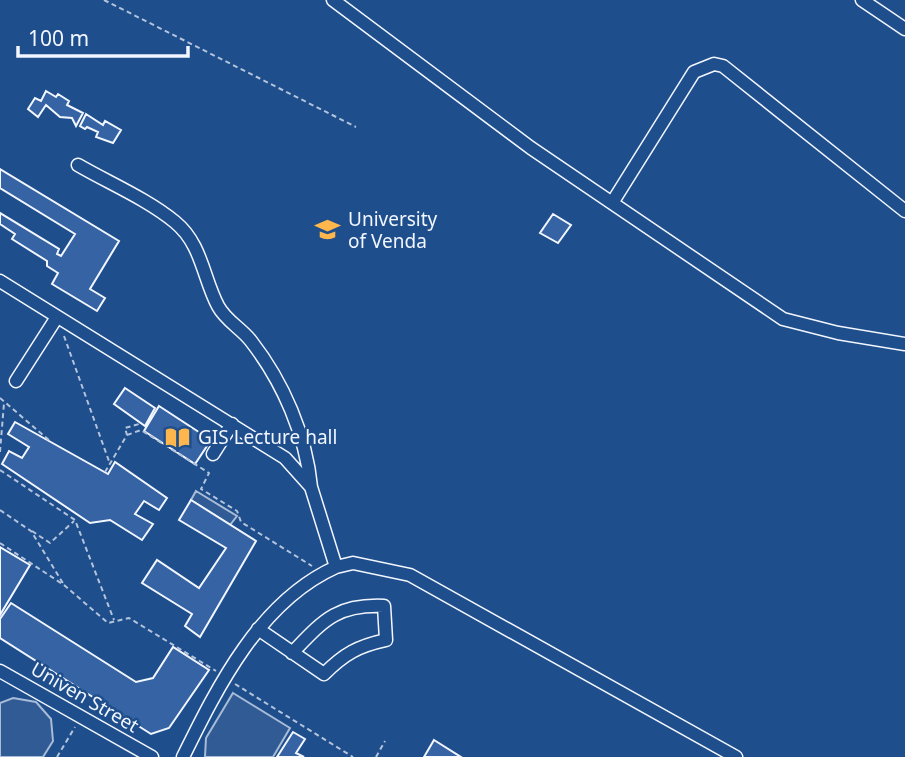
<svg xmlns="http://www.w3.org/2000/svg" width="905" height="757" font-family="'Noto Sans',sans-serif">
<rect width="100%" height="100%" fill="#1f4e8c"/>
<path fill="#305b95" stroke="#a8bbd7" stroke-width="2" d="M196,491L237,516L230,525L191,500Z
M233,693L290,728L273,757H205L206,738Z
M13,698L36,702L51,719L53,741L43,757H0V703Z"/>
<path fill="#3563a3" stroke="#f2f6ff" stroke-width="2" d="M46,91L56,97L58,94L69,101L67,105L83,113L76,126L72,118L60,117L46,105L38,117L28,109L35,98L41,101Z
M86,114L103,125L105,121L121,130L113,143L96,137L98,132L87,127L85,129L80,126Z
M0,169L119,241L90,289L105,298L97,311L52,284L58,273L47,266V261L12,239L15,234L0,224V213L59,249L57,254L61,256L75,234L0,188Z
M553,214L571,225L558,243L540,233Z
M125,388L155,408L145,426L114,404Z
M159,406L211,440L195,464L144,431Z
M15,422L108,474L115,462L167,498L159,510L144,501L135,514L153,524L142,540L110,520L90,523L2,464L9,451L22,458L29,447L8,434Z
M191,500L256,541L200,637L185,626L192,614L142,583L157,560L199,588L226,548L179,520Z
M0,547L30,565L0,615Z
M11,603L136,682L153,678L173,647L209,670L169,728L151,734L0,638V619Z
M293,732L305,739L296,753L304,757H277Z
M434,740L461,757H424Z"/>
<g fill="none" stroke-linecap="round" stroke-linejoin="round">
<defs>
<path id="minor" d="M333,0L531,148L783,319L838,333L905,344
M862,0L905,29
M78,165C109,183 147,199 175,222C202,244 203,278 218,306C226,321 241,328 251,341C283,382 306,435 311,487
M612,203L694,72L714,64L723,66L905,211
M0,281L285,458L311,487L336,567L353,563L410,575L736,757
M16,381L57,317
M213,454L232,424
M258,629L324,674C344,654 358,646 386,640L384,606C336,604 323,621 292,653
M0,671L152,757
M183,757C218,686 260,601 336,567"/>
</defs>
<use href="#minor" stroke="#f2f6ff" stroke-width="15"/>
<path stroke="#b3c4dc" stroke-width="2" stroke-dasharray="5 3.5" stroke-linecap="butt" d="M104,0L356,127
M64,336L110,464
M0,398L50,441
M127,435L141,430L209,473L201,489L237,511L241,522L312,566
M0,452L4,403
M0,470L75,520L114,620
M105,472L127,435L125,428L139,424
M0,510L31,531L64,585
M32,531L50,543L74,521
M0,543L64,585L108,623L129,618L216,671
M235,684L353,757
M57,757L75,727
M376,757L385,741"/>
<use href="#minor" stroke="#1f4e8c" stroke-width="12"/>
</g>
<defs>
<symbol id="university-bare" viewBox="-9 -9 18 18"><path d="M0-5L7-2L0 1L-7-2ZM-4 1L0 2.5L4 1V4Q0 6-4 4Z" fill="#ffb74d" stroke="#1f4e8c" stroke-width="2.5" paint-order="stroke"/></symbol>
<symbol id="library-bare" viewBox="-9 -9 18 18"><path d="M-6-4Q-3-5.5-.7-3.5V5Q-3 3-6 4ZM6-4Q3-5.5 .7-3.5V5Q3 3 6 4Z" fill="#ffb74d" stroke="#1f4e8c" stroke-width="2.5" paint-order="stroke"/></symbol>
</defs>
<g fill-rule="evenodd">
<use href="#university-bare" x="310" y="212" width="35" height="35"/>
<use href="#library-bare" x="160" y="420" width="35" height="35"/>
</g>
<g text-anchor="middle" stroke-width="5" stroke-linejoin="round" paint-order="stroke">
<g font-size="19" fill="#f2f6ff" stroke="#1f4e8c" text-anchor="start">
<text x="348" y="226">University<tspan x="348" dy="22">of Venda</tspan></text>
<text x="198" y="444">GIS Lecture hall</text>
</g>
<g font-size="19" fill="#f2f6ff" stroke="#1f4e8c">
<text transform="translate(85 697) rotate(30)" y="7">Univen Street</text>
</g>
</g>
<path d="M18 46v10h170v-10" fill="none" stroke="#f2f6ff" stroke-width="3.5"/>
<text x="28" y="46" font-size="21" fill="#f2f6ff" stroke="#1f4e8c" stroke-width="5" paint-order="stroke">100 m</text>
</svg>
